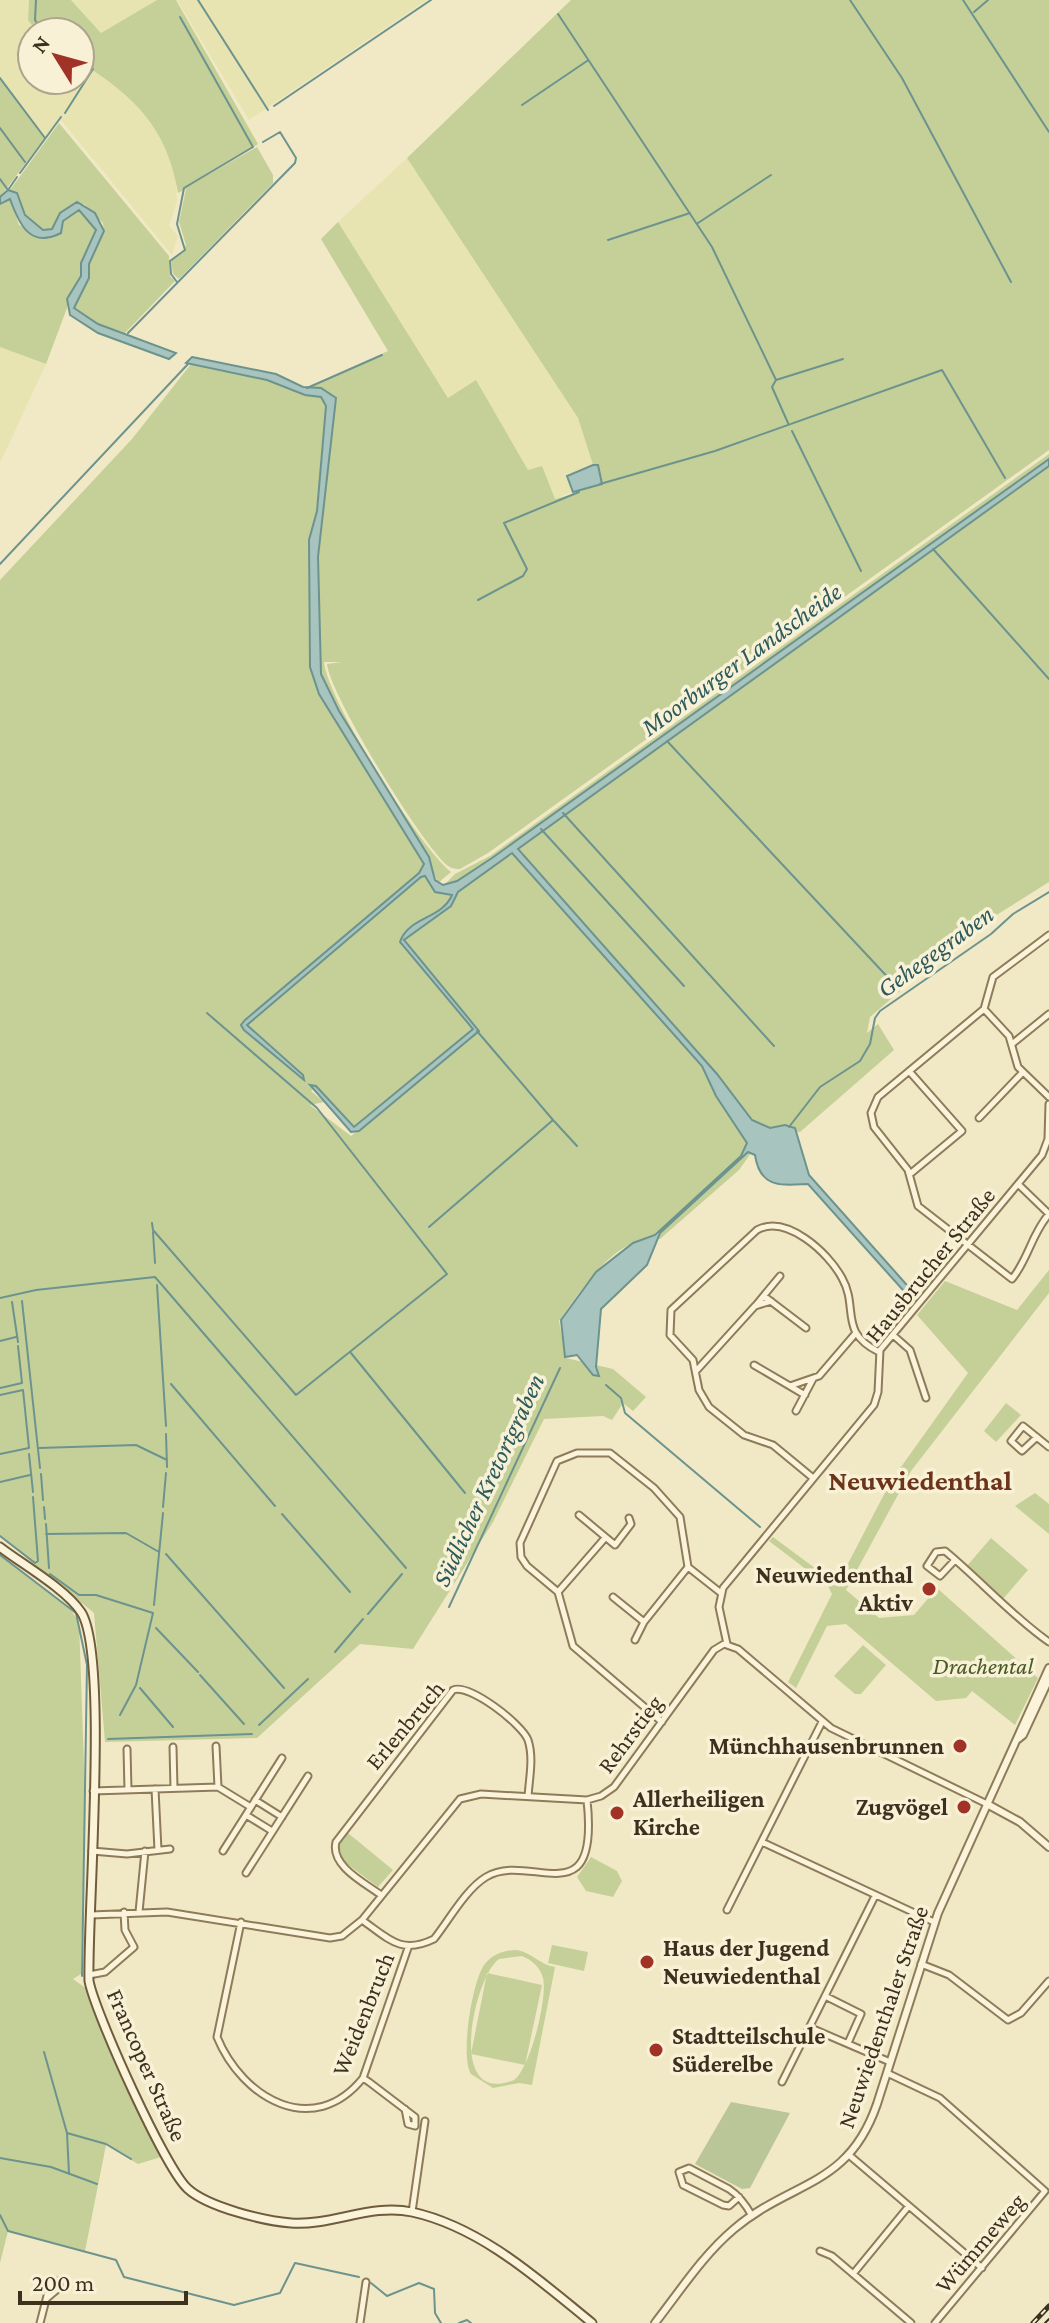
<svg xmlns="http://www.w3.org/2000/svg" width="1049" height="2323" font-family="'Crimson Pro',serif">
<rect width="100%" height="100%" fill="#f1e9c5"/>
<path fill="#e7e4b2" d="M0,0H29L28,20L37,32H32V80L79,81L88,69L80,62L117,86L150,117L171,159L176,179L177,202L169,226L178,236L172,255L60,119L45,138L0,77Z
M71,0H157L101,33Z
M177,0H427L249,120Z
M407,158L578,418L593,465L567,476L573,492L555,499L528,470L476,381L449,399L338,222Z
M0,347L46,364L0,463Z"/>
<path fill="#c4d098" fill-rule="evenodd" d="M29,0H71L101,33L157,0H176L258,144L197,181L257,147L273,175V183L179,279L173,274L171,259L183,253L186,245L179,222L186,189L178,193C167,127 134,96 80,62V32H37L28,20Z
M571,0H1049V450L488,853L460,869C455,869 453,869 448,866C423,847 329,693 327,664L342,662H324C327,699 420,848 451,872L438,883L421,843L339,711L321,674L318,557L336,399L309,387L388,351L321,239L338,222L448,398L476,380L528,470L542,466L555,499L577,493L599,465H593L578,418L407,158Z
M0,77L45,138L0,197Z
M59,123L169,256L170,276L175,281L125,333L98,324L73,308L89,278V264L104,231L103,223L84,204L55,222L52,229L43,230L25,215L17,194L10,190Z
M10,199L19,225L49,239L63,221L80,210L96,230L81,263V276L67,299V308L46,364L0,347V204Z
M191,364L267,380L305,395L321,397L326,406L317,511L309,540L314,682L424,864L419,873L241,1025L303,1075L247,1025L421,877L425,876L435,892L452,895C440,920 408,918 401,945L473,1029L354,1127L316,1087L311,1091L324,1102L310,1105L351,1136L479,1031L405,945V938L451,906L458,892L1049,466V882L965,935L870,1017L867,1033L878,1024L894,1050L800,1132L757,1129L722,1081L754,1149L739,1170L660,1239C617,1233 581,1290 559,1321L566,1358L613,1369L646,1397L633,1411L623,1403L612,1420L603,1416L544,1419L493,1522L413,1649L360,1644L257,1738L105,1742L94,1613L0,1536V580L132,439Z
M1049,454V459L492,858L457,881L444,885L455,874L490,856Z
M1049,1270V1293L911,1471L846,1590L879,1618L914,1615L937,1588L1038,1678L1015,1725L972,1691L966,1698L936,1701L846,1624L827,1626L796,1688L788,1682L832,1594L828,1586L769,1541L773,1537L831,1580L841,1577L891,1481L968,1373L917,1315L945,1281L1017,1310Z
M1006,1403L1021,1415L996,1442L984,1431Z
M1035,1493L1049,1504V1534L1015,1506Z
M991,1538L1028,1570L1003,1599L966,1567Z
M0,1556L71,1610L79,1622L85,1793L81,1974L73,1979L87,1989L161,2157L138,2164L106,2145L85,2251L8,2231L0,2263Z
M863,1645L886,1665L861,1694H855L834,1676Z
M348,1833L393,1870L378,1887L343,1861L339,1845Z
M591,1857L617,1871L622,1881L613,1897L586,1891L577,1877Z
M552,1945L588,1952L584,1971L548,1963Z
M517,1950C533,1953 540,1965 555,1967L532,2085L519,2083L493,2088L471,2074C460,2056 472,1983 484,1965C492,1954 504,1950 517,1950ZM522,1956C532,1960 540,1967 543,1978C548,1998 530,2069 514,2080C444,2108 475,1975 499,1959Z
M487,1973L542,1985L525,2065L471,2054Z"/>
<path fill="#bac598" d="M731,2102L790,2113L750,2188L742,2189L695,2164Z"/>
<path fill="#a7c4bf" stroke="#6d938e" stroke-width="2" d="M8,190L17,193L25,215L43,230L52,229L60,213L77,202L95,213L104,231L89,264V278L74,308L98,324L176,353L169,359L98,333L70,315L67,299L81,276V263L96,230L79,210L63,221L61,233C30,249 19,224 10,199L0,204V197Z
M192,357L276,374L303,387L321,388L336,398L318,557L321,674L339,711L429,857L435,880L443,885L457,881L492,858L1049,459V466L518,849L717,1074L752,1120L770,1128L785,1125L795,1128L809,1175L914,1293L910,1298L808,1184C782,1185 760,1189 755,1155L748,1152L660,1233L647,1265L601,1309L596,1367L599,1376L593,1375L577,1355L565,1357L561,1320L596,1272L633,1243L655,1235L741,1156L747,1143L716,1096L702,1066L512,853L458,892L451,906L404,940L479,1031L359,1131L351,1132L310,1085L316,1086L354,1127L473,1029L400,942C408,917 442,919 452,895L435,892L425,876L421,877L247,1025L303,1075L304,1080L244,1030L241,1025L245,1020L419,873L424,864L319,694L310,667L309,540L317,511L326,406L321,397L305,395L267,380L186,363Z
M593,465H598L602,484L573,492L567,476Z"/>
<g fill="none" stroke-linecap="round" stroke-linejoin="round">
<path stroke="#6d938e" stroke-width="2" d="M36,0L35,20L43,32
M198,0L268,110
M850,0L902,78L1011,282
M963,0L1049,132
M974,12L988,0
M558,14L712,247L776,380L772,387L788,423
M0,78L45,138
M522,105L587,61
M274,106L431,0
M65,113L93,69L80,60
M0,128L25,162
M20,173L61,117
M0,179L8,190L17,177
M698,223L771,175
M608,240L690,213
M177,282L171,274L170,261L185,250L177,224L184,188L253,147L180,17
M128,333L295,163L296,158L280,132L263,142
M776,380L843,359
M307,388L382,355
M792,431L861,571
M600,484L715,451L942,370L1005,478
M933,549L1049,679
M0,564L188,364
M478,600L523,576L527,569L504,523L579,492
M667,741L895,985
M563,813L774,1046
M541,829L684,986
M554,1121L577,1146
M789,1127L820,1087L860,1061L870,1044L875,1018L880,1011L991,934L1013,914L1049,892
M152,1223L153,1230L296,1395L447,1274L317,1108L207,1013
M429,1227L553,1120L477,1031
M153,1232L155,1263
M157,1285L166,1426
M0,1298L36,1290L155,1277L406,1568
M22,1301L40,1468
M12,1302L18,1342
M0,1341L16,1337
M351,1353L465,1493
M171,1384L275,1506
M606,1385L621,1398L625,1413L760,1527
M0,1388L22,1383L18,1346
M0,1395L23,1390L29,1448L0,1454
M166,1434L167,1467
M39,1448L136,1445L167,1460
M29,1454L33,1492
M41,1474L43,1500
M0,1482L30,1475
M44,1507L45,1519
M163,1507L166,1473
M282,1514L350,1592
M46,1524L49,1568
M46,1534L126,1533L159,1552
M0,1536L35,1563L38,1561L33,1497
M166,1554L284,1688
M0,1555L76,1613L87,1665L82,1976
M50,1574L79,1595H96L153,1613L136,1685L120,1715
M154,1605L163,1513
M449,1607L560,1368
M368,1614L402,1574
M156,1628L198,1672
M335,1652L363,1619
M200,1675L244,1724
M140,1688L173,1727
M259,1725L308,1679
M108,1739L252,1734
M44,2052L67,2133L69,2174
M67,2133L106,2144L131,2159
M0,2158L51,2167L97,2184
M0,2215L8,2231L116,2260L124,2277L234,2305L280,2293L295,2263L359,2277
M371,2283L387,2296L419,2283L434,2289L435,2313L441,2323
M459,2323L467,2320L471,2323"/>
<defs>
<path id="minor" d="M1049,935L993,977L984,1009L1009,1036L1018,1067L1049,1097
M984,1009L878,1097L871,1113L874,1127L908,1170L918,1206L1012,1279C1029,1258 1031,1235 1049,1214
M1012,1044L1049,1014
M909,1071L962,1131L910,1174
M979,1118L1023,1072
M1018,1184L1049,1214
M764,1296L806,1328
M756,1305L780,1276
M893,1335L910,1350L926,1398
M754,1365L805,1395
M696,1371L755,1306L771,1301
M790,1386L819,1376L855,1334
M796,1411L813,1379
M1037,1437L1022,1451L1011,1441L1023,1426L1049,1447
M813,1478L773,1445L744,1435L709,1407L699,1390L693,1360L670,1335L671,1310L757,1230C786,1214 828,1252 842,1278C859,1308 838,1332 879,1352
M579,1515L615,1545L631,1524L629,1518
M955,1560L940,1576L927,1566L936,1552L945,1551C979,1579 1014,1618 1049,1642
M558,1592L605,1538
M613,1597L644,1622
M635,1640L644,1622L688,1567
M727,1644L719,1607L723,1588L874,1405L878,1392L880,1350L1042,1155L1048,1139L1049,1104
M662,1722L573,1646L558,1592L527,1566L521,1557L520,1543L557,1461L577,1453H610L654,1488L680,1517L688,1567L721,1593
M173,1747L174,1788
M127,1749L128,1790
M218,1787L249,1806
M155,1789L158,1850
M93,1791L218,1787L216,1746
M255,1800L282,1817
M246,1815L272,1831
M762,1842L934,1922
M92,1851L127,1854L170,1849
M223,1851L282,1758
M246,1873L308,1776
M381,1895C365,1883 330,1866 336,1842L453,1690C469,1683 522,1724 528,1740C534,1758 529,1779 528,1797
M727,1910L822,1722
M139,1912L145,1851
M91,1915L167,1912L330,1938L342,1936L362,1920L460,1799L481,1794L587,1800L601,1796L614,1787L714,1650L724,1644L738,1649L831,1728L987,1804
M362,1920C389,1939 401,1955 434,1939C449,1920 466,1889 486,1877C530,1850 600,1920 587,1800
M241,1922L217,2037C242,2098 313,2140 363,2078L408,1948
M921,1964L949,1975L1008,2020L1021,2013L1049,1981
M89,1975L105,1972L134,1947L125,1930L124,1912
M827,1997L861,2014L848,2043
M811,2028L890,2062
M887,2073L940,2098L1045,2191L935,2323
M363,2078L369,2082L415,2117V2126L408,2124L405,2109
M782,2082L875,1896
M849,2155L982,2268
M739,2197L729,2206L723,2205L683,2185L679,2172L689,2168L729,2189C740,2196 746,2205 752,2216
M412,2212L425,2121
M820,2251L832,2256L911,2323
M853,2274L908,2207
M40,2323L50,2284L58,2281L60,2287L47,2298
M360,2323L366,2282"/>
<path id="tertiary" d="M1018,1739L1023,1735L1049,1679
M987,1804L1020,1822L1049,1847
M655,2323C680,2291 703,2255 734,2229C792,2180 848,2188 877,2104L938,1913L1049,1668"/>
<path id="secondary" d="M0,1547C22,1564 66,1589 81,1612C109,1654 87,1915 89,1981C95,2013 166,2170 188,2189C208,2207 264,2221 291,2223C332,2226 371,2203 412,2212C481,2227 539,2280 592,2323"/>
</defs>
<use href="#minor" stroke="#8d7b5a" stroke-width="9"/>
<use href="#tertiary" stroke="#8d7b5a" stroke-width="10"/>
<use href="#secondary" stroke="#6f5c3d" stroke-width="11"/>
<use href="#minor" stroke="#fbf4da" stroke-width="5"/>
<use href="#tertiary" stroke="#fbf4da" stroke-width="6"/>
<use href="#secondary" stroke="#fbf4da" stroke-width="7"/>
<path stroke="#3d301f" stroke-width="2" d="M1045,2323L1049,2319"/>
<defs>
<path id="rail" d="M1033,2323L1049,2306"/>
</defs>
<use href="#rail" stroke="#3d301f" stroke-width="5"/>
<use href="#rail" stroke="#f8f1d6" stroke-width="2" stroke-dasharray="6" stroke-linecap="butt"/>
</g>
<g fill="#a03226" stroke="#f8f1d6" stroke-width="3">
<circle cx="929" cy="1589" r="8"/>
<circle cx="960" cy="1746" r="8"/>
<circle cx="964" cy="1807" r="8"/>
<circle cx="617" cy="1813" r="8"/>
<circle cx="647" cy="1962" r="8"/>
<circle cx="656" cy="2050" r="8"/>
</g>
<g text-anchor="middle" stroke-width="7" stroke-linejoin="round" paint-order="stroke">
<g font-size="24" fill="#3d301f" stroke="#f8f1d6">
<text transform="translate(930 1265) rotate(-51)" y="8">Hausbrucher Straße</text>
<text transform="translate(405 1725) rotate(-50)" y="8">Erlenbruch</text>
<text transform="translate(630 1734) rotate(-53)" y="8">Rehrstieg</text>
<text transform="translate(363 2014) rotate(-68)" y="8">Weidenbruch</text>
<text transform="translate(883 2017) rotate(-71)" y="8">Neuwiedenthaler Straße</text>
<text transform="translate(147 2065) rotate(66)" y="8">Francoper Straße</text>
<text transform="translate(980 2243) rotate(-49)" y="8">Wümmeweg</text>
</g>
<g font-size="24" font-weight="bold" fill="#3d301f" stroke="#f8f1d6" text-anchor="end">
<text x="913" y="1583">Neuwiedenthal<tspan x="913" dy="28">Aktiv</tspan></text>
<text x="944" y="1754">Münchhausenbrunnen</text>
<text x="633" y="1807" text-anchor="start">Allerheiligen<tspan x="633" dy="28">Kirche</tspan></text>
<text x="948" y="1815">Zugvögel</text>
<text x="663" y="1956" text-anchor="start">Haus der Jugend<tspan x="663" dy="28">Neuwiedenthal</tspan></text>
<text x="672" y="2044" text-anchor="start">Stadtteilschule<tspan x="672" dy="28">Süderelbe</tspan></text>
</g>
<g font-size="24" font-style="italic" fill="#475a24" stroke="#f8f1d6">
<text x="983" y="1674">Drachental</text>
</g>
<g font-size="26" font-style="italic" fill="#2d5b5d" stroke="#f8f1d6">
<text transform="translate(741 659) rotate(-36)" y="9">Moorburger Landscheide</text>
<text transform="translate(935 951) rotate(-36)" y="9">Gehegegraben</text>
<text transform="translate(488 1480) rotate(-65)" y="9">Südlicher Kretortgraben</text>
</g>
<g font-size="28" font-weight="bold" fill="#6c351b" stroke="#f8f1d6">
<text x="920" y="1490">Neuwiedenthal</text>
</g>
</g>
<g transform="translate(56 56) rotate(307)"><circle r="38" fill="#f8f1d6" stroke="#ada48d" stroke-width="2"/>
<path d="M0-6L14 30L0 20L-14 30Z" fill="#a03226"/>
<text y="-12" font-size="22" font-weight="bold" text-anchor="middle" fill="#3d301f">N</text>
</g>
<path d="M20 2291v12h166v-12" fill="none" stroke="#3d301f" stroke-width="4"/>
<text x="32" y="2291" font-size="24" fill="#3d301f" stroke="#f8f1d6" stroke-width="6" paint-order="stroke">200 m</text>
</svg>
